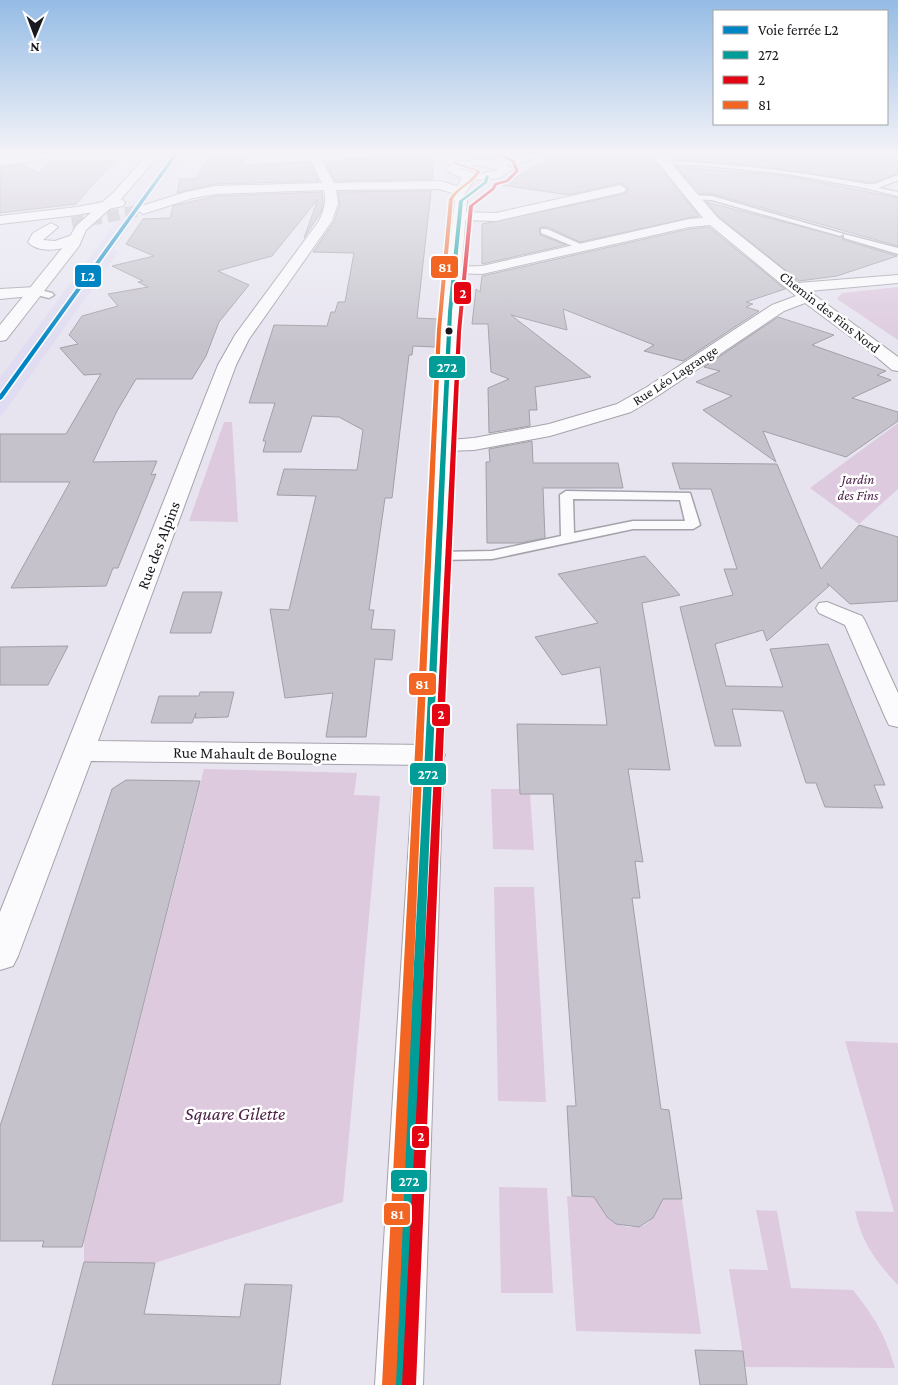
<svg xmlns="http://www.w3.org/2000/svg" width="898" height="1385" font-family="'Crimson Pro',serif">
<rect width="100%" height="100%" fill="#e7e4f0"/>
<path fill="#e0dcf1" d="M166,154H187L162,189H156L113,250L119,251L0,418V378Z"/>
<path fill="#ddcade" d="M898,287V340L837,299L842,293Z
M224,422H232L238,522L189,521Z
M898,423V489L859,524L810,488Z
M204,769L357,773L354,795L380,796L343,1202L155,1263L84,1262V1241Z
M491,789H520V794H530L534,850L493,849Z
M494,887H534L546,1102L498,1101Z
M845,1041L898,1043V1285C876,1262 862,1243 855,1211L894,1212Z
M499,1187L547,1188L553,1293H501Z
M567,1196L598,1198C600,1205 602,1213 608,1218C619,1228 644,1233 653,1217C656,1212 657,1204 659,1199H682L701,1334L576,1331Z
M756,1210L777,1211L791,1288L853,1290C875,1318 885,1334 895,1368L745,1367L729,1269L768,1270Z"/>
<path fill="#c5c2cb" stroke="#a29fa7" d="M212,154H248L241,165L310,162L319,181L215,184L177,193L180,179H195Z
M558,154H649L699,216L580,242L548,227H541L539,229L540,235L566,245L482,264V224L624,194L628,190L627,187L620,183L569,195L502,185Z
M665,154H898V173L875,182H867L766,167L670,159Z
M403,156L434,158L432,179L335,181L324,161Z
M52,161H114L76,204L0,213V168L19,164L39,173Z
M676,167L788,176L898,198V246L713,194H700Z
M431,191L417,318L438,319L435,347L413,346L412,355H409L392,498H385L369,610H374L371,629L395,630L392,660L375,659L366,737H326L333,693L285,698L270,609L289,610L316,496L277,495L284,469L357,470L363,430L339,417L312,416L301,452H263L266,441H263L275,403H249L274,325L327,326L331,312H335L338,302H345L354,253L313,252L334,222L340,204L338,192Z
M322,192L323,202L321,212L304,238L318,199L272,256L218,271L249,285L219,322L206,356L192,379H136L117,411L93,462L157,461L151,475L156,474L118,568H113L106,586L11,588L70,482H0V434H66L101,374L84,375L60,348L78,344L69,335L82,316L118,306L108,294L148,287L138,282L143,281L112,266L154,256L126,244L143,219L170,218L173,206L215,196Z
M706,202L842,237L843,240L897,256L837,276L799,281L719,217Z
M709,227L785,289L746,302L753,304L746,307L759,311L683,361L644,351L654,345L563,309L567,330L511,315L591,377L535,387L537,410H529L530,426L489,433L488,388L509,379L491,372L488,324H472L476,289L480,292L482,276L689,229Z
M778,317L834,335L812,345L886,371L877,375L891,380L852,398L898,412V421L846,457L763,431L776,462L703,410L732,396L696,382L720,371L704,367Z
M532,441L533,463H618L623,488H543L545,538L520,543H487L486,462H490L489,449Z
M672,463L777,464L821,569L859,525L898,537V601L850,604L827,583L829,586L767,641L763,630L715,644L726,686L783,687L770,649L828,644L885,785H874L883,808L825,807L816,783H806L783,711L732,709L741,746H715L680,607L733,595L724,569H737L711,489H680Z
M645,556L680,595L642,603L670,770L628,769L643,862L635,861L640,898H632L661,1109L669,1110L682,1199H663L653,1218L639,1227L616,1224L607,1217L594,1197L572,1196L567,1106H576L553,794H520L517,724L607,725L600,667L562,675L535,637L598,623L558,574Z
M183,592H222L211,633H170Z
M68,646L48,685H0V647Z
M200,692H234L228,717L195,718L196,713L192,723H151L159,696H199Z
M126,780L200,781L82,1247H42L44,1241H0V1126L112,789Z
M84,1262L155,1263L144,1314L240,1317L245,1284L292,1285L280,1385H52Z
M695,1350L743,1351L747,1385H700Z"/>
<g fill="none" stroke-linecap="round" stroke-linejoin="round">
<path stroke="#bebbc6" stroke-width="12" stroke-dasharray="12 6" stroke-linecap="butt" d="M72,223L143,210"/>
<defs>
<path id="service" d="M505,154H528L534,156L531,158L508,156Z
M663,161C732,163 799,172 867,184H875L898,175V180L878,188L898,192V196L865,188L788,174L707,166L661,164V162Z
M688,195L712,196L844,234L840,236L712,200L688,199Z
M541,229H547L587,247L580,249L541,233Z
M844,234L898,248V254L844,238Z
M36,289L52,293L54,295L49,298L33,294L31,292Z
M566,491L690,493L700,525L693,529H633L492,559L439,560L432,556L439,552L492,551L561,536L560,495ZM573,499L680,500L685,521H633L574,533Z"/>
<path id="pedestrian" d="M827,602L862,616L865,621L898,693V727L889,725L886,719L845,625L819,613L816,608L819,603Z"/>
<path id="minor" d="M33,154H57L51,157L0,166V160Z
M308,154H318L334,183L440,181L463,188L465,191L459,195L439,189L336,190L338,203L332,221L249,339L236,365L98,741L430,745L440,748L445,755L440,762L430,765L91,761L18,956L13,966L0,970V912L218,365L235,335L319,221C324,210 327,201 324,190L215,194L193,198L143,214L137,210L138,207L186,192L215,186L322,183Z
M526,154H541C533,162 491,170 483,163L489,160Z
M651,154H663L718,218L786,272L798,283L898,275V283L809,291L898,357V371L892,370L867,349L805,303L784,311L659,395L631,412L550,436L474,450L445,451L438,449L435,445L438,441L474,438L549,424L617,404L647,387L772,305L796,296L710,225L689,227L482,274L449,273L447,270L449,267L482,266L689,219L703,218Z
M620,185L626,189L624,192L496,221L458,220L451,216L458,212L496,213Z
M119,199L123,200L125,203L123,206L77,215L0,224V216L77,207Z
M51,223L58,227L43,240L55,241L75,234L82,238C72,250 39,255 28,242L33,233Z
M36,287L41,289L44,292L41,295L0,299V289Z"/>
<path id="secondary" d="M148,154H160L122,198L86,230L79,246L6,340L0,341V325L67,242L76,226L114,192Z"/>
<path id="primary" d="M479,159L500,162L513,169L500,178L474,180L464,195L467,201L458,312L423,1385H375L442,312L455,201L452,195L462,178L449,172L447,168L455,163ZM479,165L499,170L480,174L460,169Z"/>
</defs>
<use href="#service" stroke="#a4a3ab" stroke-width="3"/>
<use href="#pedestrian" stroke="#a4a3ab" stroke-width="2"/>
<use href="#minor" stroke="#a4a3ab" stroke-width="2"/>
<use href="#secondary" stroke="#a4a3ab" stroke-width="2"/>
<use href="#primary" stroke="#a4a3ab" stroke-width="2"/>
<use href="#service" fill="#fbfbfd" fill-rule="evenodd"/>
<use href="#pedestrian" fill="#fbfbfd" fill-rule="evenodd"/>
<use href="#minor" fill="#fbfbfd" fill-rule="evenodd"/>
<use href="#secondary" fill="#fbfbfd" fill-rule="evenodd"/>
<use href="#primary" fill="#fbfbfd" fill-rule="evenodd"/>
<defs>
<path id="bus-1" d="M486,175L489,176L487,183L463,201L452,312L406,1385H392L448,312L459,201L484,182Z"/>
<path id="bus-2" d="M497,154H500L514,160L519,171L508,182L497,185L494,190L473,206L461,332L416,1385H402L457,332L469,206L492,188L495,183L506,180L515,171L512,162Z"/>
<path id="bus-3" d="M454,162L481,171C474,183 460,187 453,199L441,330L396,1385H382L437,330L449,199C457,187 470,183 477,171L454,164Z"/>
</defs>
<use href="#bus-1" stroke="#fff" stroke-width="3"/>
<use href="#bus-2" stroke="#fff" stroke-width="3"/>
<use href="#bus-3" stroke="#fff" stroke-width="3"/>
<use href="#bus-1" fill="#009c98" fill-rule="evenodd"/>
<use href="#bus-2" fill="#e30513" fill-rule="evenodd"/>
<use href="#bus-3" fill="#f26522" fill-rule="evenodd"/>
<defs>
<path id="rail-1" d="M174,154H178L2,399L0,400V394Z"/>
</defs>
<use href="#rail-1" stroke="#fff" stroke-width="3"/>
<use href="#rail-1" fill="#0085c4" fill-rule="evenodd"/>
</g>
<linearGradient id="sky" x2="0" y2="1"><stop stop-color="#95bce5"/><stop offset="0.44" stop-color="#f4f3f8"/><stop offset="1" stop-color="#f4f3f8" stop-opacity="0"/></linearGradient>
<rect width="898" height="348" fill="url(#sky)"/>
<circle fill="#1a191f" stroke="#fff" stroke-width="2" cx="449" cy="331" r="4.5"/>
<g text-anchor="middle" stroke-width="5" stroke-linejoin="round" paint-order="stroke">
<g font-size="14" fill="#1a191f" stroke="#fff">
<text transform="translate(830 312) rotate(38)" y="5">Chemin des Fins Nord</text>
<text transform="translate(675 375) rotate(-33)" y="5">Rue Léo Lagrange</text>
</g>
<g font-size="14" font-style="italic" fill="#4e2449" stroke="#fff">
<text x="858" y="484">Jardin<tspan x="858" dy="16">des Fins</tspan></text>
</g>
<g font-size="16" fill="#1a191f" stroke="#fff">
<text transform="translate(158 545) rotate(-69)" y="6">Rue des Alpins</text>
<text transform="translate(255 753) rotate(1)" y="6">Rue Mahault de Boulogne</text>
</g>
<g font-size="19" font-style="italic" fill="#4e2449" stroke="#fff">
<text x="235" y="1120">Square Gilette</text>
</g>
</g>
<g stroke="#fff" stroke-width="2">
<rect x="430" y="255" width="29" height="24" rx="5" fill="#f26522"/>
<rect x="74" y="264" width="28" height="24" rx="5" fill="#0085c4"/>
<rect x="453" y="281" width="19" height="24" rx="5" fill="#e30513"/>
<rect x="428" y="355" width="38" height="24" rx="5" fill="#009c98"/>
<rect x="408" y="672" width="29" height="24" rx="5" fill="#f26522"/>
<rect x="431" y="703" width="20" height="24" rx="5" fill="#e30513"/>
<rect x="409" y="762" width="38" height="24" rx="5" fill="#009c98"/>
<rect x="411" y="1125" width="19" height="24" rx="5" fill="#e30513"/>
<rect x="390" y="1169" width="38" height="24" rx="5" fill="#009c98"/>
<rect x="383" y="1202" width="28" height="24" rx="5" fill="#f26522"/>
</g>
<g font-size="14" text-anchor="middle" font-weight="bold" fill="#fff">
<text x="445" y="272">81</text>
<text x="88" y="281">L2</text>
<text x="463" y="298">2</text>
<text x="447" y="372">272</text>
<text x="422" y="689">81</text>
<text x="441" y="719">2</text>
<text x="428" y="779">272</text>
<text x="421" y="1141">2</text>
<text x="409" y="1186">272</text>
<text x="397" y="1219">81</text>
</g>
<rect x="713" y="10" width="175" height="115" fill="#ffffff" stroke="#a3a3a5"/>
<rect x="723" y="26" width="25" height="8" fill="#0085c4" stroke="#a3a3a5"/>
<text x="758" y="35" font-size="15" fill="#1a191f">Voie ferrée L2</text>
<rect x="723" y="51" width="25" height="8" fill="#009c98" stroke="#a3a3a5"/>
<text x="758" y="60" font-size="15" fill="#1a191f">272</text>
<rect x="723" y="76" width="25" height="8" fill="#e30513" stroke="#a3a3a5"/>
<text x="758" y="85" font-size="15" fill="#1a191f">2</text>
<rect x="723" y="101" width="25" height="8" fill="#f26522" stroke="#a3a3a5"/>
<text x="758" y="110" font-size="15" fill="#1a191f">81</text>
<g transform="translate(35 35) rotate(181)" stroke="#ffffff" stroke-width="4" paint-order="stroke">
<path d="M0-4L9 19L0 12L-9 19Z" fill="#1a191f"/>
<text y="-8" font-size="14" font-weight="bold" text-anchor="middle" fill="#1a191f">N</text>
</g>
</svg>
